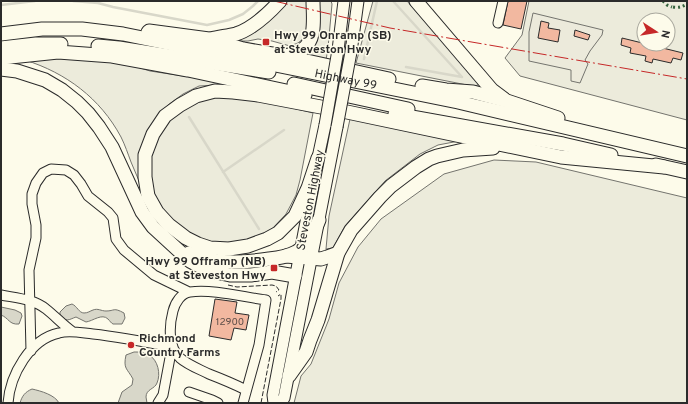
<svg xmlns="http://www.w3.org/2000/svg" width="688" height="404" font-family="Overpass,sans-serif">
<rect width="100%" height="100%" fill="#fdfbea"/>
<path fill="#ecebdb" stroke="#74746e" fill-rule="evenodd" d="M287,1H307V28L304,38L298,43L290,46L272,41L258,39L248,41H238L239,39L281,8Z
M319,1H331L332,4L328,48L326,60L305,55Z
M373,1H407L480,84L475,86L467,85L356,63Z
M529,1H687V120L520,76L505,58L522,35ZM644,20H668V44H644Z
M90,58L134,66L150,71L236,84L199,86L183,94L168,105L162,111L142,188C138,179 135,171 131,162C128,154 125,145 121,137C100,98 66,73 25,60L41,59Z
M239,95L313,113L300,180L296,195L286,214L273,228L258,239L234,246L209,243L184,232L159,205L151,187V153L166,122L203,97Z
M350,119L459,141L438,145L420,154L385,181L345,226L333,248L326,249L329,216Z
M494,160L536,162L687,198V403H294L301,376L311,364L329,319L339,283L358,247L381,219L444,174Z"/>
<path fill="#eceadb" stroke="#74746e" d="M533,13L603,30L602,35L590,51L585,60L588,64L580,83L571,81V70L529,61V32Z"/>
<path fill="#d8d7c9" stroke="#74746e" d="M72,304C77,306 79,313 84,313C88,313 90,311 93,310C98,308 101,311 106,311C115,311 113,307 124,313L125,318L122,324H113C111,323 110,321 108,319C102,313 93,321 86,322L76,317C68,320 67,322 60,316V312L66,306Z
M1,307L15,310L21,313L22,316L19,324C9,325 9,318 1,315Z
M134,352C139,352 145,352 149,355C158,360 161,374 157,383C155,389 146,389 146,397C146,399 147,401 147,403H118L122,392L132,385L133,379C127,368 123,369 126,355Z
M32,389C41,391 55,395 59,403H20C22,396 25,392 32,389Z"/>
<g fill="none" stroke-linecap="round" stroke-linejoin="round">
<path stroke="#d8d7c9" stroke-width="2.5" d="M73,1L98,3L113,7L207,25L229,20L243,14L253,6L258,1
M393,1L462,77L406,67
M1,5L35,1
M364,59L377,1
M189,117L259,229
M223,172L284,130"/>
</g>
<path fill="#f2b8a0" stroke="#2b2b2b" d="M508,1H527L521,29L503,25Z
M541,21L549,23L548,28L560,30L558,42L538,38Z
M575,30L590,35L588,40L574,36Z
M622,38L683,53L681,60L673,58L671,63L653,59L652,63L645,61L646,56L630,53L631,48L621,45Z
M215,299L237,302L235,313L249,315L246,330L234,328L231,340L209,336Z"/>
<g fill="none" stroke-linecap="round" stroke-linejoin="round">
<defs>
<path id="minor" d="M498,23L503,1
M1,295C16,298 34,299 46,309C55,316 63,325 73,332
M31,351L29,270L36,238V225L32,204V194L36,183L43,173L51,169L66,170L74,175L81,184L88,196L108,212L113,218L116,239L124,250L154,275L189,292
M189,392L212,400L218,403
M8,403C10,375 30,339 59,333C70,330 82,333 93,334C120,337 146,342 172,347L163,395L158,403
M243,403L259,345L266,300C243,297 213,289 190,292C181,293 175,303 173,311C169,326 168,347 180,358C188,365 199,369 209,374C222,379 234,384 246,390"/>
<path id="major" d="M338,50L344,1
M351,52L358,1
M316,167L325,125
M274,403L273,395L313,185
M281,403L284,398L337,127"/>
<g id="highway">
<path d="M416,1L492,90L504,99"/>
<path d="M148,32L149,31L209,39L243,49L284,56L389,79"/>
<path id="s1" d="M1,34L42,29H82L123,34L458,102L687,156"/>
<path d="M211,39C219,37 228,36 236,34C252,29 269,13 280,1"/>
<path d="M98,46L119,48L269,72"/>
<path d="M1,48L36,44H61"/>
<path d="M284,56C290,55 297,53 302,50C317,40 313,16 313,1"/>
<path d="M1,58L58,52L112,56L188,70L305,95"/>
<path d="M1,69L17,71L45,80L62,90L77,102L88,113L99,127L112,147L142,212L153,227L190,261L207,270L230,275H251L272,272L295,276"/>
<path d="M294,84L408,109"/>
<path d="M422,86L446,90L473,92L507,101L558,118"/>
<path d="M395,114L563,144L611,155"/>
<path d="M318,158L308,188L295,216L278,233L267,239L248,246L229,249L210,248L198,244L186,238L169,225L157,212L148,196L145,177V155L153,134L165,116L180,105L196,96L215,91L233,92L258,95L347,112L561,157L664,167"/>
<path d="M656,165L687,172"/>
<path d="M189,253C213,265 243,263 269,259C278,258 287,257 296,252C308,246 314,232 319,220"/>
<path d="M286,256L321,259L327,257L338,253"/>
<path d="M289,376L306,352L310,340L318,320L338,253L351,230L380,197L391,186L416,167L429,159L437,156L463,150L493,148"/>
</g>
</defs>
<use href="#minor" stroke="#2b2b2b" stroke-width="11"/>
<use href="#major" stroke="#2b2b2b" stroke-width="13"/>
<use href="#highway" stroke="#2b2b2b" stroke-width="15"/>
<use href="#minor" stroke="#fdfbea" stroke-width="9"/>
<use href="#major" stroke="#fdfbea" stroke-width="11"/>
<use href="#highway" stroke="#fdfbea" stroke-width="13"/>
<defs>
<path id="major-bridge" d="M325,125L338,50
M337,127L351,52"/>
</defs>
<use href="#major-bridge" stroke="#2b2b2b" stroke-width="13" stroke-linecap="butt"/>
<use href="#major-bridge" stroke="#fdfbea" stroke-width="11"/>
<path stroke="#34623c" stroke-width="3" stroke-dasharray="2 3" stroke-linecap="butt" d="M663,1L667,5L672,7
M673,7C678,8 682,7 687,4"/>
<path stroke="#2b2b2b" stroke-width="1" stroke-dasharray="5 2" stroke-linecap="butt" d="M228,285L237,287L272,285L276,286L279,290L276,292
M261,403L281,299V294L278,296"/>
<path stroke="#c62828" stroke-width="1" stroke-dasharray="14 3 2 3" stroke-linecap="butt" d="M274,1L390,28L687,79"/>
</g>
<g fill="#c62828" stroke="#fdfbea" stroke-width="1.5">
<rect x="262" y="38" width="8" height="8" rx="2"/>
<rect x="270" y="264" width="8" height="8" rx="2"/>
<circle cx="131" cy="345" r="4"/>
</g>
<g text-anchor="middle" stroke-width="3" stroke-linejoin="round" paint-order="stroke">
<g font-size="10" fill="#5d4e48">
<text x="230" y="325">12900</text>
</g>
<g font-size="12" font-weight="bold" fill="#2b2b2b" stroke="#fdfbea" text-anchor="start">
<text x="274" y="39">Hwy 99 Onramp (SB)<tspan x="274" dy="14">at Steveston Hwy</tspan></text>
<text x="266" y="265" text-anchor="end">Hwy 99 Offramp (NB)<tspan x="266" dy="14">at Steveston Hwy</tspan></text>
<text x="139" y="342">Richmond<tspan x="139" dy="14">Country Farms</tspan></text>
</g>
<g font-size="12" fill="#2b2b2b" stroke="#fdfbea">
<text dy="4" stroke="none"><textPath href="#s1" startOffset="350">Highway 99</textPath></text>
<text transform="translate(310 200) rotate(-79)" y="4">Steveston Highway</text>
</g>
</g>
<rect width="688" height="404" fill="none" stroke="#2b2b2b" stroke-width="4"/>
<g transform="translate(656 32) rotate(102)"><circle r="19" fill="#fdfbea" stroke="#a9a89e"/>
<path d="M0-3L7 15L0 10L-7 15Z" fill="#c62828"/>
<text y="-6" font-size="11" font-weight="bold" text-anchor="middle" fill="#2b2b2b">N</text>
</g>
</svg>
